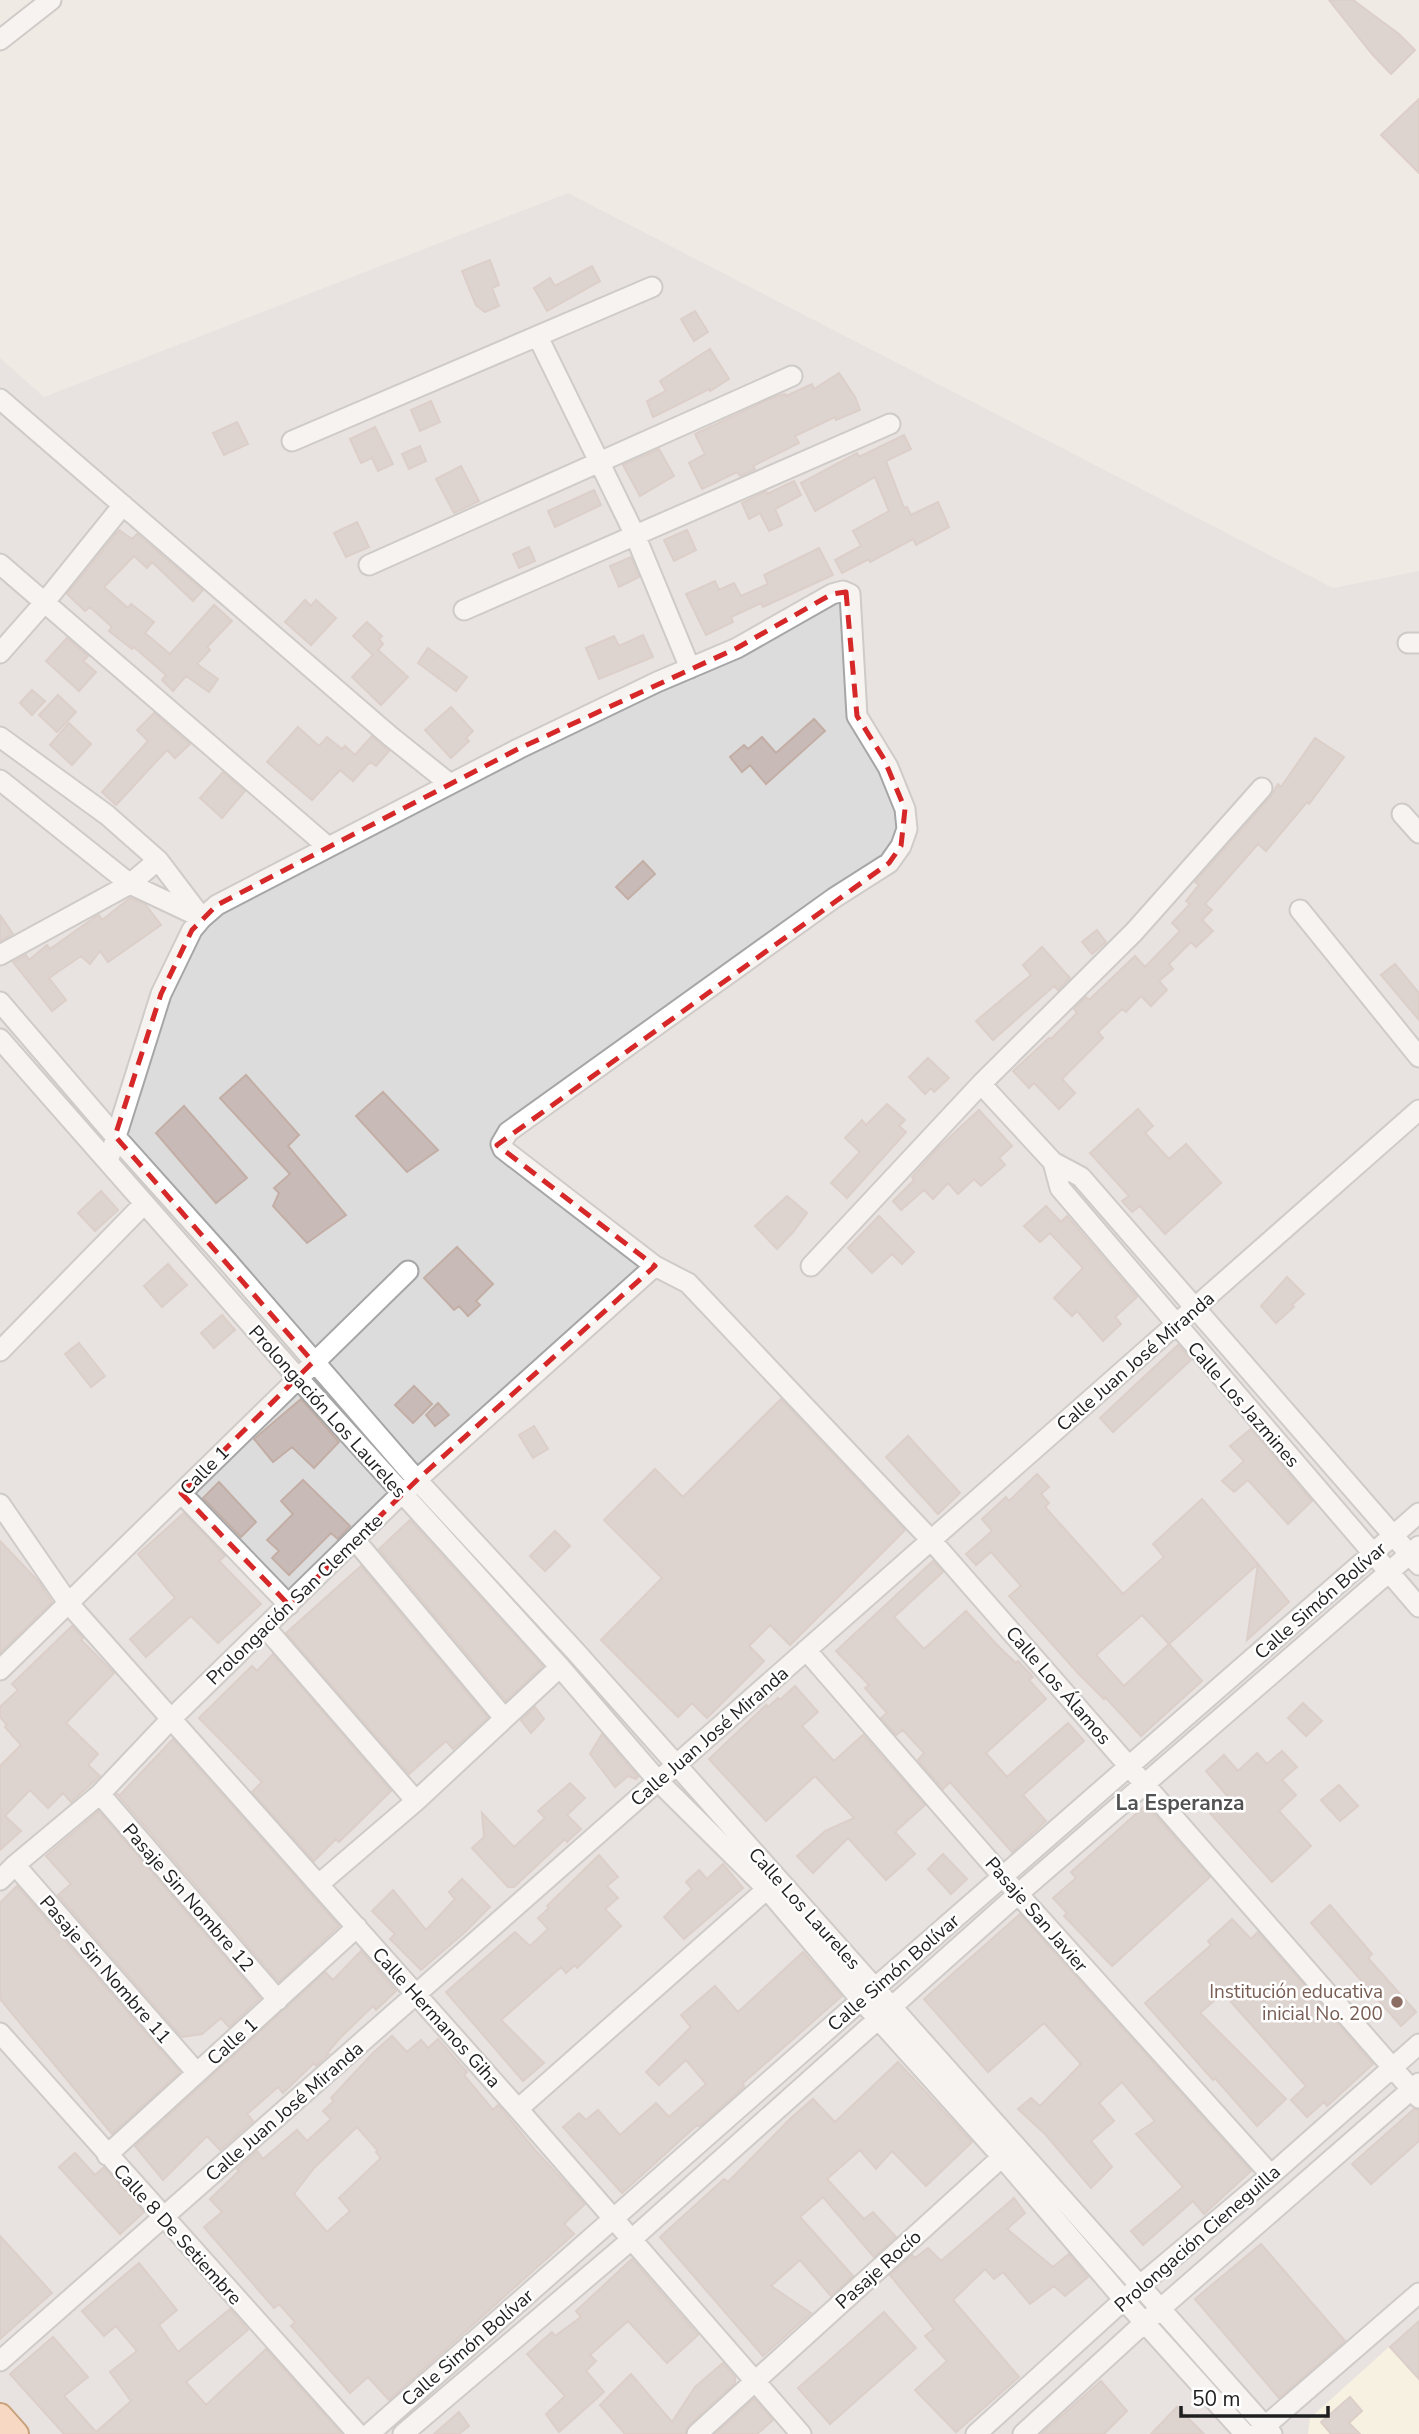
<svg xmlns="http://www.w3.org/2000/svg" width="1419" height="2434" font-family="'Nunito Sans',sans-serif">
<rect width="100%" height="100%" fill="#f0eae4"/>
<path fill="#dddcdc" d="M568,193L1333,588L1419,571V2434H0V358L44,397Z"/>
<path fill="#fffade" d="M1389,2347L1419,2380V2434H1308L1310,2418Z"/>
<path fill="#c8bbb7" stroke="#c3aea6" stroke-width="2" fill-rule="evenodd" d="M1329,0H1353L1399,34L1415,50L1391,74L1372,54Z
M1419,99V173L1381,135Z
M490,260L499,285L492,288L499,306L485,312L476,305L462,271Z
M592,266L600,281L547,311L534,288L550,278L555,286Z
M695,311L708,332L694,341L681,319Z
M710,349L729,379L710,391L709,389L653,417L647,401L666,391L660,381Z
M839,373L855,397L860,410L836,420L835,417L795,436L799,443L753,466L755,469L740,476L737,472L702,489L689,463L705,454L695,434L772,398L785,394L786,396L812,384L814,389Z
M431,401L440,422L420,431L411,410Z
M237,422L248,444L224,455L213,433Z
M375,427L393,464L378,471L372,458L361,463L350,439Z
M904,435L911,449L886,461L904,508L907,507L911,515L938,502L949,527L916,545L913,539L870,562L869,559L842,573L835,560L861,546L853,531L889,511L875,477L815,511L801,483L857,453L859,457Z
M420,446L426,461L409,469L402,454Z
M659,449L674,476L640,496L623,465Z
M461,466L479,501L454,513L436,479Z
M794,481L801,495L775,509L782,525L769,531L760,513L749,519L742,503L766,491L767,494Z
M594,490L601,505L555,527L548,511Z
M357,522L369,547L346,557L334,533Z
M119,530L132,539L137,534L203,590L193,601L152,562L147,568L134,556L104,587L128,608L131,604L154,622L145,633L170,654L214,605L232,621L207,647L210,650L197,664L218,679L209,692L186,676L173,691L162,680L166,675L134,647L132,649L109,631L112,627L90,607L85,611L67,594Z
M687,530L696,550L674,561L664,540Z
M529,547L535,561L519,568L513,554Z
M819,548L833,575L763,607L761,603L731,617L733,622L706,635L686,594L715,581L719,590L734,583L741,596L768,584L764,575Z
M631,557L639,577L619,587L610,566Z
M305,600L311,606L316,600L336,618L311,645L285,622Z
M367,622L382,636L379,639L383,644L378,650L408,677L381,705L352,677L373,655L353,636Z
M643,635L653,657L599,679L586,648L614,636L619,646Z
M67,638L88,656L83,661L96,672L79,691L46,661Z
M428,648L467,677L456,691L418,663Z
M32,690L45,701L32,715L20,703Z
M58,695L76,712L57,732L39,715Z
M451,707L473,731L466,738L469,741L451,758L425,730Z
M154,713L190,744L175,758L167,750L116,805L102,792L148,741L137,730Z
M814,719L825,731L766,784L750,765L742,772L730,757L744,745L748,749L762,737L776,753Z
M69,723L91,744L72,765L50,745Z
M298,727L319,746L327,737L342,749L345,746L355,755L372,736L389,751L376,766L370,762L353,781L340,770L312,800L267,762Z
M1315,738L1344,757L1309,804L1307,802L1266,851L1258,844L1205,904L1212,910L1202,920L1213,931L1196,947L1191,942L1169,964L1173,969L1159,981L1167,990L1151,1006L1141,996L1126,1012L1122,1009L1098,1032L1103,1038L1062,1079L1075,1093L1059,1109L1034,1083L1029,1088L1013,1071L1049,1038L1051,1039L1077,1013L1074,1009L1086,997L1089,1000L1135,956L1145,967L1180,931L1172,923L1190,904L1186,901L1199,885L1195,882L1271,796L1278,784L1281,787Z
M223,772L245,791L222,818L200,798Z
M643,861L655,874L628,899L616,887Z
M130,898L145,904L161,925L108,962L100,951L90,964L81,956L49,978L66,1000L52,1011L13,962L26,955L29,960L47,945L50,949L95,917L99,915L102,920Z
M0,915L13,934L0,941Z
M1097,930L1106,942L1092,954L1082,942Z
M1042,947L1070,978L1058,990L1054,986L993,1040L976,1021L1031,975L1023,965Z
M1395,964L1419,993V1020L1381,975Z
M928,1058L949,1078L934,1092L931,1088L925,1094L909,1077Z
M246,1075L299,1135L288,1146L346,1215L307,1243L273,1206L279,1193L274,1188L290,1174L220,1098Z
M383,1092L438,1150L407,1172L356,1116Z
M887,1104L905,1120L899,1126L906,1132L847,1198L831,1183L860,1152L845,1138L862,1120L866,1125Z
M184,1106L247,1178L216,1203L156,1133Z
M1138,1109L1153,1126L1145,1133L1169,1159L1186,1144L1221,1183L1165,1234L1140,1206L1132,1212L1122,1201L1129,1196L1090,1153Z
M979,1110L1012,1146L999,1158L1005,1165L981,1186L974,1179L958,1194L948,1183L933,1199L924,1190L901,1210L893,1201L914,1180L912,1177L938,1148Z
M101,1191L118,1210L95,1231L78,1213Z
M787,1196L807,1213L794,1231L777,1249L755,1226Z
M1046,1206L1061,1222L1067,1216L1137,1297L1115,1317L1121,1324L1103,1341L1077,1311L1072,1316L1054,1298L1083,1268L1050,1233L1040,1242L1024,1226Z
M879,1216L914,1252L902,1264L892,1254L872,1273L848,1248Z
M457,1247L493,1284L476,1301L480,1305L468,1316L459,1306L454,1310L424,1278Z
M168,1264L187,1285L162,1307L144,1286Z
M1287,1277L1304,1294L1292,1305L1294,1307L1276,1323L1261,1306Z
M222,1315L235,1330L214,1348L201,1333Z
M79,1343L105,1376L91,1387L65,1354Z
M1178,1345L1191,1360L1113,1432L1100,1418Z
M414,1386L432,1404L413,1423L395,1405Z
M301,1399L339,1442L314,1468L292,1447L273,1462L254,1439Z
M781,1399L905,1530L790,1645L770,1625L749,1646L764,1661L707,1718L692,1703L678,1717L601,1640L662,1578L604,1520L655,1469L683,1497Z
M438,1403L449,1415L435,1426L426,1415Z
M534,1426L548,1449L533,1458L519,1435Z
M1251,1429L1312,1501L1288,1524L1248,1480L1234,1492L1222,1481L1244,1461L1230,1446Z
M908,1436L960,1493L938,1514L886,1457Z
M1037,1474L1049,1487L1041,1494L1049,1503L1045,1507L1123,1594L1164,1557L1153,1544L1202,1499L1258,1564L1169,1644L1202,1681L1141,1736L1105,1697L1104,1699L1077,1672L1009,1596L1021,1586L991,1552L976,1565L966,1554L992,1531L982,1519L1006,1497L1009,1501ZM1142,1615L1169,1644L1124,1686L1096,1655Z
M303,1480L350,1526L338,1539L331,1533L289,1575L272,1558L279,1551L267,1540L293,1514L281,1501Z
M219,1482L256,1522L241,1537L203,1498Z
M184,1513L225,1556L219,1561L261,1604L218,1643L191,1616L146,1657L130,1639L175,1598L138,1554Z
M410,1520L543,1666L506,1701L379,1549Z
M555,1531L570,1546L545,1571L530,1556Z
M0,1541L38,1581L52,1602L0,1653Z
M933,1561L943,1572L894,1617L924,1649L966,1611L999,1647L1016,1663L1018,1661L1033,1677L1029,1680L1046,1699L986,1753L1007,1777L1068,1723L1084,1741L1023,1795L1046,1821L1012,1852L950,1782L943,1789L918,1760L924,1753L903,1730L896,1735L881,1718L887,1713L865,1688L869,1685L836,1651Z
M1258,1564L1289,1602L1247,1640Z
M361,1566L488,1718L453,1749L446,1741L409,1774L286,1633Z
M72,1626L83,1638L81,1640L114,1673L66,1723L98,1754L88,1765L100,1776L71,1802L63,1793L48,1808L30,1790L5,1816L21,1831L0,1850V1766L21,1745L5,1727L7,1725L0,1717V1707L18,1690L12,1684Z
M273,1654L391,1791L339,1842L336,1839L314,1861L252,1792L262,1782L199,1718L252,1666L257,1671Z
M795,1686L818,1712L802,1726L834,1761L863,1735L925,1805L895,1832L915,1854L886,1880L848,1838L813,1873L797,1856L825,1831L854,1818L815,1776L766,1821L709,1759L766,1705L768,1707L778,1698L780,1700Z
M1303,1703L1322,1721L1306,1736L1288,1718Z
M535,1707L544,1719L531,1733L521,1720Z
M602,1734L638,1777L636,1779L628,1776L615,1787L590,1754Z
M173,1739L339,1926L279,1982L117,1794L120,1795Z
M1282,1751L1297,1767L1282,1780L1296,1795L1279,1811L1311,1846L1272,1882L1210,1813L1228,1797L1206,1771L1224,1755L1238,1771L1257,1753L1267,1764Z
M570,1783L585,1798L567,1815L581,1829L567,1842L565,1839L514,1887H508L472,1848L484,1837L482,1813L514,1847L545,1818L538,1811Z
M1339,1785L1358,1806L1340,1821L1321,1800Z
M1146,1805L1210,1877L1112,1966L1064,1916L1067,1913L1053,1898L1076,1878L1071,1872Z
M99,1811L260,1998L229,2027L221,2018L202,2034L182,2037L58,1895L71,1884L46,1856Z
M943,1854L967,1879L951,1894L928,1869Z
M599,1855L618,1877L607,1886L618,1898L605,1909L621,1926L577,1968L575,1965L566,1973L561,1967L501,2020L544,2063L523,2081L446,1992L515,1932L530,1946L548,1929L538,1918L549,1908L547,1906Z
M723,1864L743,1888L684,1939L664,1917L692,1889L686,1882L699,1870L707,1879Z
M462,1879L490,1907L465,1932L421,1970L390,1939L395,1934L372,1911L393,1890L426,1930L455,1899L449,1892Z
M17,1886L180,2072L112,2134L0,1999V1903Z
M1330,1905L1372,1954L1368,1958L1416,2012L1401,2026L1311,1923Z
M1020,1914L1251,2171L1204,2214L1193,2201L1143,2245L1131,2231L1183,2187L1136,2134L1155,2121L1122,2082L1099,2103L1114,2121L1091,2141L1112,2167L1091,2188L1045,2134L1018,2109L1031,2098L1040,2106L1081,2064L1044,2023L988,2072L924,1999Z
M1232,1919L1251,1939L1258,1932L1373,2064L1327,2106L1324,2102L1307,2117L1291,2100L1306,2086L1223,1993L1200,2013L1286,2099L1257,2126L1215,2078L1213,2080L1145,2003L1211,1945L1208,1941Z
M361,1951L396,1991L376,2010L373,2006L340,2038L327,2053L329,2054L316,2066L314,2063L283,2093L278,2087L247,2114L253,2121L220,2150L207,2136L163,2180L135,2146L325,1972L333,1980Z
M803,1952L842,1996L743,2083L744,2087L700,2126H696L622,2193L563,2127L579,2113L586,2120L598,2110L620,2135L656,2103L669,2117L706,2084L686,2060L659,2085L646,2072L691,2027L681,2015L715,1986L738,2012Z
M392,2036L407,2052L421,2040L428,2048L438,2039L467,2072L464,2075L493,2110L498,2105L536,2151L585,2204L564,2224L574,2234L389,2400L368,2377L350,2393L291,2326L295,2322L279,2304L274,2308L204,2227L222,2212L210,2199L239,2171L237,2169L257,2151L263,2159L297,2130L307,2141L331,2119L323,2111L334,2101L331,2098L373,2053ZM357,2127L378,2151L376,2152L381,2158L339,2198L350,2211L327,2232L294,2194L314,2168Z
M898,2062L972,2142L926,2186L892,2151L876,2169L860,2150L827,2179L864,2219L873,2212L896,2237L874,2257L823,2197L800,2217L853,2276L831,2296L800,2260L771,2286L811,2313L763,2356L660,2237L724,2179L728,2182L791,2118L813,2099L835,2122Z
M1414,2109L1419,2110V2141L1371,2184L1352,2164Z
M75,2153L95,2175L104,2167L144,2212L120,2234L59,2167Z
M1014,2198L1025,2213L1007,2229L1053,2267L1069,2254L1088,2277L1065,2296L1054,2286L1030,2304L1003,2272L994,2279L985,2269L953,2300L1019,2377L956,2432L915,2390L947,2361L925,2336L934,2329L890,2275L912,2255L915,2258L928,2248L941,2261Z
M0,2236L52,2293L0,2339Z
M1261,2244L1345,2341L1279,2398L1195,2299Z
M632,2259L698,2335L667,2363L628,2321L590,2355L596,2361L586,2371L604,2392L559,2432L546,2414L565,2396L527,2354L552,2332L555,2336L581,2317L576,2311Z
M139,2263L177,2310L159,2325L178,2352L230,2309L248,2330L186,2382L206,2405L266,2349L342,2434H64L10,2374L53,2337L88,2377L64,2396L96,2432L131,2401L110,2372L137,2351L116,2326L104,2336L82,2311Z
M884,2312L916,2348L830,2424L798,2388Z
M1419,2321V2379L1390,2347Z
M723,2363L735,2377V2383L689,2425L685,2434H625L600,2405L631,2374L672,2422L695,2387Z
M1101,2381L1127,2411L1104,2434H1041Z
M1350,2397L1362,2411L1349,2423L1360,2434H1331L1321,2422Z
M754,2399L773,2420L757,2434H715Z
M1177,2407L1204,2434H1151Z
M459,2412L469,2426L459,2434H434Z"/>
<g fill="none" stroke-linecap="round" stroke-linejoin="round">
<defs>
<path id="minor" d="M0,40L51,0
M538,337L635,535L690,668
M0,399L390,736L450,784
M292,441L652,287
M0,564L328,847
M369,565L792,376
M464,610L890,424
M1408,643H1419
M0,653L44,603L123,505
M0,737L107,815L158,860L202,918
M0,780L130,884L198,916
M1402,814L1419,833
M1300,910L1419,1057
M0,955L130,884L158,860
M0,1002L115,1136L228,1262L417,1480L576,1652L1272,2434
M0,1039L297,1377L560,1667L658,1781L767,1889L861,2000L1002,2157L1124,2300L1245,2434
M981,1084L1053,1162L1060,1188L1419,1607
M108,1162L161,994L192,930L202,918L217,905L518,749L657,682L737,648L832,594L843,591L850,594L857,716L888,767L905,809L907,829L901,846L889,863L834,898L508,1132L501,1144L503,1149L655,1266L688,1283L931,1540L1419,2098
M1053,1162L1081,1177L1419,1565
M811,1266L981,1084L1134,932L1262,788
M0,1351L144,1204
M181,1493L289,1605
M0,1504L69,1604L518,2109L801,2434
M355,1540L504,1718
M265,1627L416,1801
M806,1650L1018,1894L1271,2175
M0,1670L408,1271
M100,1794L278,2000
M15,1865L197,2073
M0,1880L15,1865L100,1794L171,1719L401,1494L655,1266
M319,1884L416,1801L560,1667
M0,2033L358,2434
M518,2109L767,1889
M107,2155L357,1927
M0,2361L1419,1110
M369,2434L876,1987L1419,1513
M403,2434L631,2240L1018,1894L1419,1546
M697,2434L1002,2157
M976,2434L1139,2286L1271,2175L1419,2044
M1023,2434L1144,2323L1419,2083
M1256,2434L1419,2293"/>
<path id="major" d="M0,2416L16,2434"/>
</defs>
<use href="#minor" stroke="#a6a6a6" stroke-width="23"/>
<use href="#major" stroke="#994d00" stroke-width="28"/>
<use href="#minor" stroke="#fff" stroke-width="19"/>
<use href="#major" stroke="#ffc39a" stroke-width="24"/>
</g>
<path d="M0 0H1419V2434H0ZM846,592L857,716L884,759L905,809L901,846L889,863L497,1145L655,1266L417,1480L289,1605L181,1493L313,1362L115,1136L161,994L192,930L217,905L518,749L737,648L832,594Z" fill="#f0eae4" fill-opacity=".55" fill-rule="evenodd"/>
<path fill="none" stroke="#d62828" stroke-width="5" stroke-dasharray="14 9" stroke-linejoin="round" d="M846,592L857,716L884,759L905,809L901,846L889,863L497,1145L655,1266L417,1480L289,1605L181,1493L313,1362L115,1136L161,994L192,930L217,905L518,749L737,648L832,594Z"/>
<circle fill="#8d6e63" stroke="#fff" stroke-width="2.5" cx="1397" cy="2002" r="7"/>
<g text-anchor="middle" stroke-width="5" stroke-linejoin="round" paint-order="stroke">
<g font-size="19" fill="#1f1f1f" stroke="#fff">
<text transform="translate(1135 1361) rotate(-41)" y="7">Calle Juan José Miranda</text>
<text transform="translate(1244 1404) rotate(49)" y="7">Calle Los Jazmines</text>
<text transform="translate(328 1411) rotate(48)" y="7">Prolongación Los Laureles</text>
<text transform="translate(204 1470) rotate(-45)" y="7">Calle 1</text>
<text transform="translate(294 1599) rotate(-44)" y="7">Prolongación San Clemente</text>
<text transform="translate(1320 1600) rotate(-41)" y="7">Calle Simón Bolívar</text>
<text transform="translate(1059 1685) rotate(49)" y="7">Calle Los Álamos</text>
<text transform="translate(709 1736) rotate(-41)" y="7">Calle Juan José Miranda</text>
<text transform="translate(189 1897) rotate(49)" y="7">Pasaje Sin Nombre 12</text>
<text transform="translate(805 1908) rotate(48)" y="7">Calle Los Laureles</text>
<text transform="translate(1037 1914) rotate(49)" y="7">Pasaje San Javier</text>
<text transform="translate(106 1969) rotate(49)" y="7">Pasaje Sin Nombre 11</text>
<text transform="translate(893 1972) rotate(-41)" y="7">Calle Simón Bolívar</text>
<text transform="translate(437 2017) rotate(48)" y="7">Calle Hermanos Giha</text>
<text transform="translate(232 2041) rotate(-42)" y="7">Calle 1</text>
<text transform="translate(284 2111) rotate(-41)" y="7">Calle Juan José Miranda</text>
<text transform="translate(178 2234) rotate(48)" y="7">Calle 8 De Setiembre</text>
<text transform="translate(1197 2238) rotate(-41)" y="7">Prolongación Cieneguilla</text>
<text transform="translate(878 2269) rotate(-42)" y="7">Pasaje Rocío</text>
<text transform="translate(467 2347) rotate(-41)" y="7">Calle Simón Bolívar</text>
</g>
<g font-size="19" fill="#785e54" stroke="#fff" text-anchor="end">
<text x="1383" y="1998">Institución educativa<tspan x="1383" dy="22">inicial No. 200</tspan></text>
</g>
<g font-size="21" font-weight="bold" fill="#525252" stroke="#fff">
<text x="1180" y="1810">La Esperanza</text>
</g>
</g>
<path d="M1181 2406v10h147v-10" fill="none" stroke="#1f1f1f" stroke-width="3.5"/>
<text x="1192" y="2406" font-size="21" fill="#1f1f1f" stroke="#ffffff" stroke-width="5" paint-order="stroke">50 m</text>
</svg>
